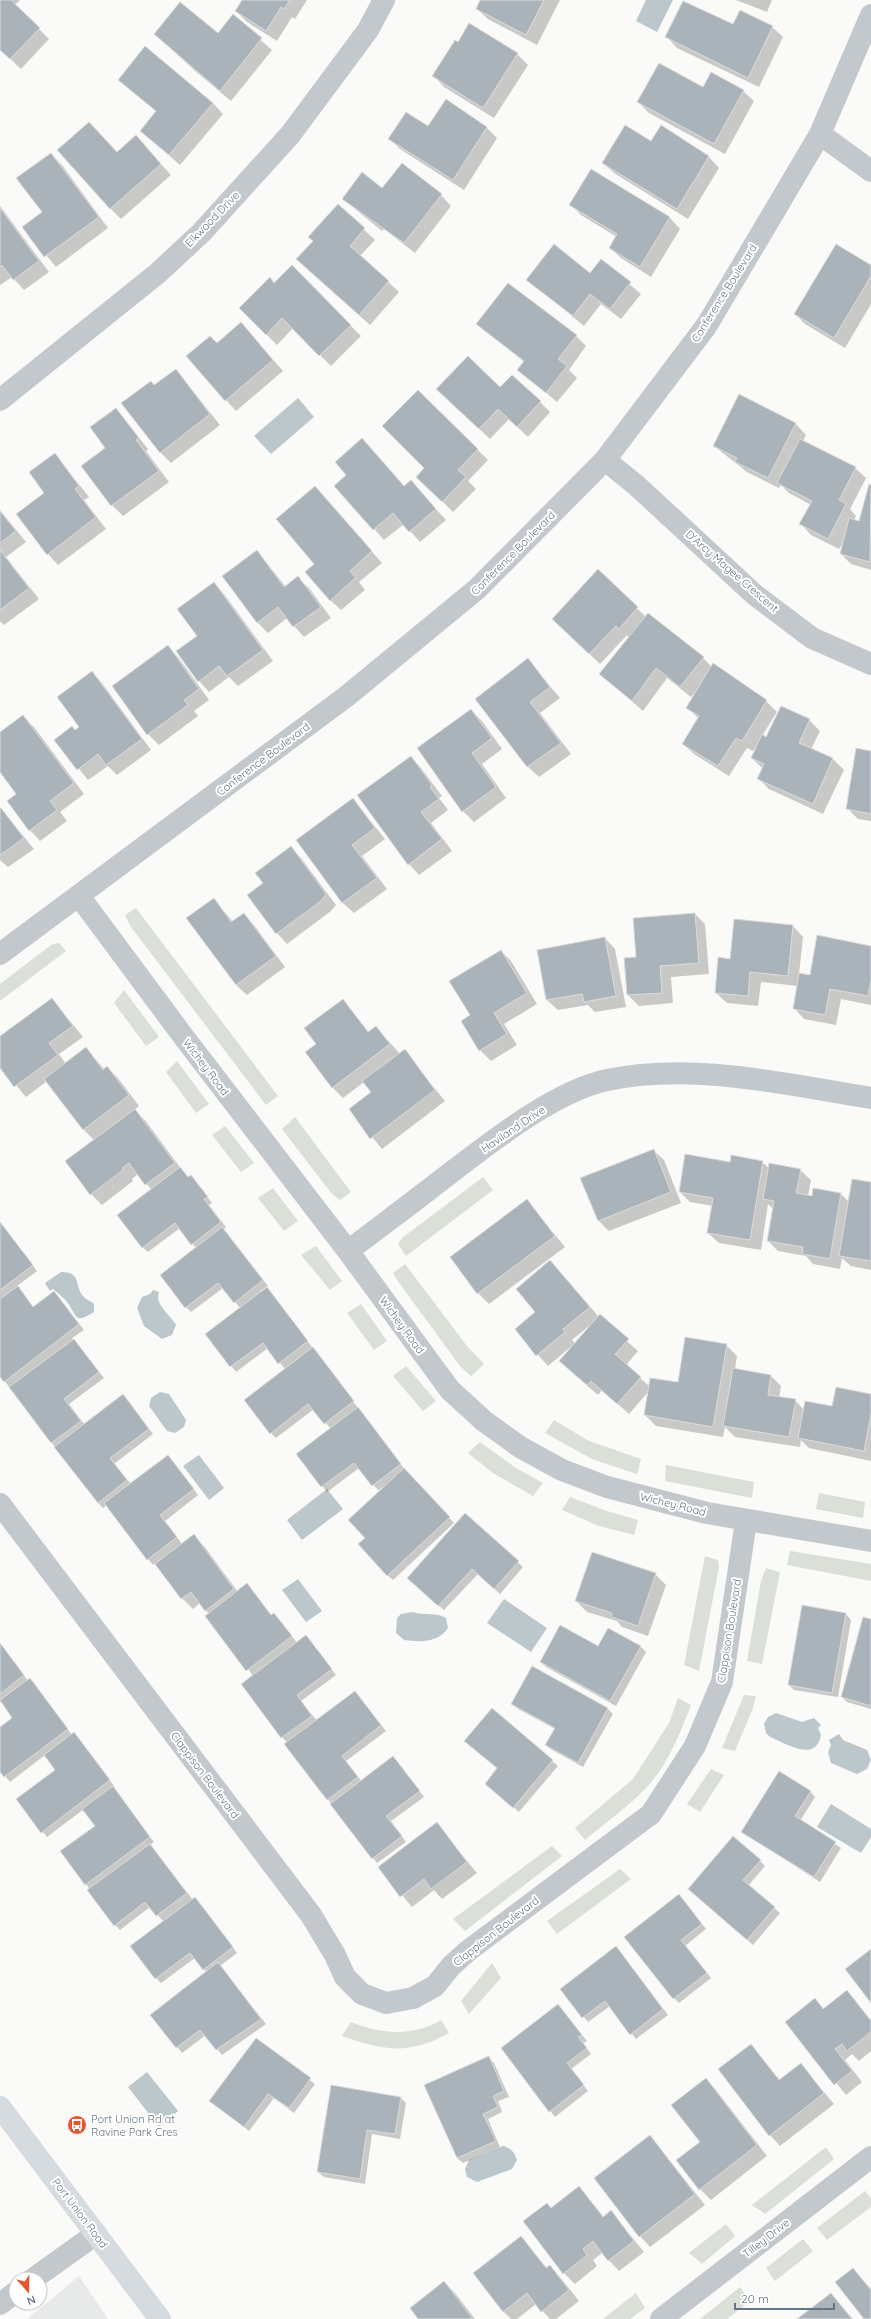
<svg xmlns="http://www.w3.org/2000/svg" width="871" height="2319" font-family="Quicksand,sans-serif">
<rect width="100%" height="100%" fill="#fafaf8"/>
<path fill="#e8e9e9" d="M79,2276L108,2319H27Z"/>
<path fill="#dadfd7" d="M136,908L278,1096L266,1105L131,927L125,915Z
M59,943L66,951L0,1001V984L51,945Z
M124,990L159,1037L146,1046L114,1003Z
M177,1061L209,1104L196,1113L166,1072Z
M295,1117L351,1192L340,1200L332,1194L282,1129Z
M225,1126L254,1163L241,1172L212,1135Z
M483,1177L493,1190L406,1256L398,1244L402,1238Z
M273,1188L298,1221L284,1231L258,1198Z
M316,1246L342,1281L330,1290L301,1255Z
M405,1264L467,1346L484,1364L471,1376L460,1366L397,1280L393,1273Z
M361,1304L387,1341L374,1350L347,1313Z
M406,1366L436,1401L423,1411L393,1376Z
M554,1420L589,1441L641,1459L637,1474L592,1459L545,1433Z
M480,1442L516,1468L543,1483L533,1496L493,1473L468,1453Z
M666,1465L754,1482L752,1498L665,1481Z
M819,1493L865,1502L863,1518L816,1509Z
M570,1497L607,1511L638,1520L634,1535L599,1526L562,1510Z
M790,1551L871,1564V1581L787,1565Z
M705,1556L718,1560L719,1567L699,1671L684,1665Z
M766,1568L780,1572L762,1664L747,1661L761,1581Z
M744,1695L756,1696L753,1708L735,1751L722,1748Z
M678,1698L691,1705C680,1734 667,1766 646,1788C628,1807 605,1823 585,1840L575,1828L633,1779L669,1723Z
M711,1769L724,1775L700,1812L687,1804Z
M552,1846L562,1856L465,1931L453,1919Z
M620,1869L631,1879L557,1934L547,1921Z
M492,1963L501,1978L469,2014L461,2001Z
M441,2020L449,2033C409,2055 385,2051 342,2036L351,2022C380,2034 413,2037 441,2020Z
M826,2147L834,2159L765,2214L752,2205Z
M865,2191L871,2198V2207L827,2240L817,2228Z
M726,2224L735,2236L702,2264L689,2253Z
M803,2239L813,2251L775,2281L766,2268Z
M740,2287L750,2301L727,2319H700Z
M636,2293L645,2308L630,2319H603Z"/>
<path fill="#bbc7cb" d="M646,0H673L657,32L636,21Z
M298,398L314,417L271,454L254,436Z
M61,1272C82,1272 74,1285 83,1296C86,1300 91,1301 94,1304V1312C73,1325 78,1316 67,1302C63,1297 58,1293 53,1289L50,1291L45,1283Z
M153,1290L159,1292C154,1305 171,1315 176,1325L172,1335L162,1339L144,1326L137,1308L142,1297L150,1294Z
M160,1392L169,1394L186,1420L184,1427L175,1433L167,1431L149,1406L151,1398Z
M199,1455L224,1488L209,1500L183,1466Z
M327,1489L343,1509L302,1540L287,1520Z
M298,1579L322,1611L306,1622L282,1590Z
M504,1599L547,1628L531,1652L487,1623Z
M413,1612C424,1616 437,1612 446,1618L448,1628C438,1643 420,1642 404,1640L396,1633L397,1618L401,1614Z
M776,1713L802,1722L814,1718L821,1725L818,1728L821,1735C816,1763 787,1744 770,1737L766,1733L764,1724L768,1717Z
M839,1734L843,1740L867,1750L871,1760L867,1769L857,1774L831,1763L828,1752L831,1745L829,1740Z
M831,1804L871,1829V1837L861,1853L817,1827Z
M147,2072L178,2111L159,2127L128,2087Z
M503,2146C511,2148 514,2152 517,2160L512,2169L477,2182L467,2177L465,2169L469,2160Z"/>
<path fill="#0003" fill-rule="evenodd" d="M0,0H20L15,5L49,39L21,69L0,49Z
M243,0H307L295,19L292,17L277,41L247,22L236,11Z
M481,0H560L537,45L488,19L477,9Z
M736,0H772L767,12Z
M233,16L272,50L231,101L195,71L155,34L218,35Z
M772,27L783,37L759,87L677,48L667,37Z
M517,54L528,65L494,118L444,87L434,76Z
M119,79L213,103L223,114L180,165L141,131L157,112Z
M703,88L743,91L754,101L725,154L649,113L638,102Z
M89,123L117,153L136,137L171,175L121,219L110,208Z
M661,126L709,157L719,168L688,219L614,173L603,163L652,143Z
M428,128H487L497,138L464,190L400,149L390,139Z
M51,154L62,165L108,228L56,267L23,227L43,213Z
M592,170L670,218L680,229L651,277L621,258L610,248L617,237L581,215L571,205Z
M383,189L441,195L451,206L415,253L384,229L382,231L343,199Z
M338,205L375,240L360,256L399,292L370,325L308,270L314,242Z
M0,206L49,272L24,290L12,277L0,285Z
M601,260L641,294L621,319L601,304L584,326L528,280L590,274Z
M292,267L361,336L331,366L293,328L277,345L240,308L275,284Z
M871,267V304L845,348L805,324L795,314Z
M241,324L283,371L236,411L226,400L217,344Z
M477,324L576,336L586,346L569,370L577,378L557,402L518,369L524,362Z
M176,370L220,425L171,463L160,452L155,386Z
M500,389L540,402L550,412L528,437L509,419L490,439L448,400Z
M418,392L488,460L468,481L476,489L453,512L418,477L426,468Z
M740,396L796,424L806,435L803,441L855,468L866,478L850,509L856,516L854,520L860,522L869,485L871,486V570L851,564L841,554L843,543L839,549L811,535L801,524L811,505L789,493L781,485L779,488L747,472L714,446Z
M116,409L148,449L146,451L169,482L123,516L112,505L83,466L106,448Z
M55,454L89,497L84,500L106,529L58,565L48,554Z
M411,482L446,520L420,542L404,524L384,540L336,486L405,487Z
M315,487L382,563L359,582L365,590L341,610L330,600L316,564Z
M0,510L26,542L6,557L39,599L4,625L0,621Z
M257,551L286,587L298,578L309,588L331,618L304,637L287,618L268,633L257,622Z
M598,571L646,617L703,658L712,667L766,701L777,712L762,736L767,738L809,720L820,731L811,749L833,759L844,770L823,814L769,789L758,778L763,769L752,758L755,747L753,751L747,748L729,776L694,754L683,744L699,719L687,707L694,693L691,697L667,678L643,711L600,674L629,638L627,635L600,664L564,629Z
M214,583L224,594L273,661L238,686L229,677L209,692L199,681Z
M168,647L178,657L209,700L194,711L198,716L159,745L148,734Z
M528,660L560,698L540,713L571,754L539,777L528,767L477,700Z
M92,672L102,683L151,750L117,775L108,766L88,780L56,740L81,728Z
M471,710L482,721L502,749L482,764L506,798L474,822L463,811Z
M23,716L34,727L84,794L60,812L67,821L40,841L30,830L18,794L0,770V733Z
M871,752V821L858,819L847,808Z
M411,757L421,768L442,796L439,798L448,810L431,823L452,851L419,875L409,864Z
M353,799L385,839L362,856L387,889L354,913L343,903L297,840Z
M1,809L34,849L8,867L0,860Z
M291,847L301,858L336,905L331,911L287,944L277,933Z
M214,899L233,922L244,914L254,925L285,967L247,995L236,985Z
M695,914L705,924L709,974L671,977L673,1003L639,1006L628,995Z
M793,926L803,937L799,974L811,976L871,947V1005L841,999L836,1025L804,1019L794,1008L798,986L761,982L758,1006L727,1003L716,993L731,960Z
M605,938L615,949L626,1007L595,1012L588,1005L558,1010L547,1000Z
M501,951L511,961L537,1004L504,1024L517,1045L491,1061L480,1050L471,1016Z
M52,999L83,1037L59,1054L65,1063L86,1048L105,1070L107,1068L118,1078L139,1106L134,1110L145,1120L182,1170L189,1178L196,1182L212,1203L209,1205L226,1227L224,1229L268,1286L260,1291L262,1293L267,1289L272,1294L405,1470L454,1523L393,1580L387,1575L366,1538L389,1484L378,1490L359,1468L327,1492L298,1454L331,1429L314,1409L276,1438L271,1433L285,1369L268,1348L236,1372L207,1334L241,1309L223,1288L191,1312L186,1307L196,1248L180,1228L148,1252L142,1247L152,1190L138,1174L132,1179L133,1181L102,1205L91,1194L94,1140L84,1130L47,1081L26,1097L0,1066V1037Z
M342,1000L369,1032L376,1027L400,1054L404,1051L445,1101L382,1149L350,1110L373,1093L364,1082L343,1098L332,1087L318,1044Z
M653,1150L664,1160L681,1203L609,1231L599,1221L582,1179Z
M762,1162L769,1168L800,1170L811,1180L808,1196L813,1197L814,1189L841,1194L849,1202L871,1183V1270L851,1266L842,1258L840,1269L813,1264L806,1256L778,1251L768,1241L773,1209L768,1204L761,1250L719,1243L708,1233L713,1206L690,1202L680,1192L731,1163Z
M527,1201L565,1247L489,1304L478,1293L452,1257Z
M0,1222L37,1271L17,1286L34,1308L54,1293L59,1298L84,1330L72,1338L104,1378L69,1404L85,1425L128,1401L153,1434L114,1464L131,1484L173,1462L198,1495L165,1521L182,1544L193,1536L204,1546L238,1592L247,1585L272,1616L274,1614L279,1619L297,1643L306,1636L311,1641L336,1675L301,1701L317,1721L355,1692L386,1731L346,1761L362,1782L393,1757L424,1797L391,1821L406,1842L377,1863L286,1745L287,1743L242,1684L253,1676L209,1614L200,1603L193,1609L182,1598L156,1563L153,1565L148,1559L107,1505L103,1508L98,1503L0,1375Z
M550,1261L599,1317L638,1351L626,1365L650,1387L678,1383L726,1345L737,1356L735,1369L770,1375L781,1386L779,1398L795,1400L804,1410L833,1407L871,1395V1461L809,1448L801,1440L800,1447L735,1437L725,1427L723,1437L656,1426L645,1415L649,1391L629,1414L602,1390L598,1395L571,1372L573,1345L548,1366L516,1330L537,1312ZM589,1326L590,1327L576,1344L572,1340Z
M466,1515L523,1567L500,1594L478,1574L444,1610L413,1583Z
M655,1574L666,1585L648,1636L622,1627L617,1621L587,1612L576,1601Z
M803,1607L846,1614L851,1620L838,1697L794,1690L789,1685Z
M871,1620V1709L847,1702L842,1697Z
M0,1643L28,1681L30,1679L35,1685L72,1735L79,1739L114,1786L112,1788L154,1842L150,1845L193,1900L200,1903L237,1953L220,1966L266,2024L222,2055L206,2035L182,2053L152,2015L207,1973L195,1958L161,1983L156,1978L132,1946L164,1922L150,1907L120,1930L115,1925L86,1884L96,1826L84,1809L47,1837L17,1799L56,1770L45,1755L10,1782L0,1770V1728L13,1718L1,1702L0,1703Z
M640,1646L646,1652L616,1706L546,1667L541,1662L599,1647Z
M512,1704L608,1709L613,1714L583,1767L552,1750L546,1745L555,1729L518,1709Z
M552,1761L558,1766L519,1812L486,1784Z
M810,1791L815,1797L800,1821L841,1848L820,1882L742,1832Z
M436,1823L477,1873L442,1899L434,1890L412,1907L379,1867Z
M760,1861L765,1866L748,1886L780,1913L753,1945L694,1894Z
M684,1901L706,1929L685,1946L711,1978L679,2003L674,1998Z
M621,1953L668,2015L636,2039L610,2006L588,2022L561,1989Z
M847,1991L871,2020V2051L859,2061L852,2054L845,2060L862,2082L846,2095L787,2022L815,1999L824,2009Z
M558,2005L587,2041L583,2043L591,2054L571,2069L588,2091L555,2117L502,2048Z
M256,2039L315,2084L294,2113L274,2098L249,2131L211,2101Z
M751,2045L780,2080L801,2065L834,2104L780,2146L770,2135Z
M489,2058L494,2063L509,2097L498,2101L502,2112L488,2119L500,2147L463,2163L457,2158Z
M706,2079L716,2090L767,2156L711,2200L700,2189Z
M332,2087L401,2098L406,2103L400,2139L372,2134L365,2184L324,2177L318,2172Z
M650,2136L705,2205L650,2247L640,2236Z
M579,2187L604,2217L611,2211L644,2252L619,2271L602,2253L593,2260L597,2266L575,2284L564,2273L551,2208Z
M521,2237L547,2268L550,2267L560,2277L579,2301L556,2319H550L536,2304L517,2319H511L503,2311Z
M853,2269L871,2289V2319H866Z
M444,2282L455,2293L475,2319H420Z
M831,2294L853,2319H799Z"/>
<path fill="#aab3b9" stroke="#dcdcda" d="M0,0H11L40,28L10,59L0,50Z
M242,0H290L284,9L281,7L266,31L235,11Z
M480,0H544L526,35L476,9Z
M683,1L733,24L740,10L773,26L748,78L665,37Z
M180,2L218,33L233,14L262,38L220,91L154,34Z
M469,23L518,53L483,108L432,76L455,40L458,42Z
M145,46L213,103L169,155L140,131L156,111L118,80Z
M659,63L703,87L711,72L744,90L714,144L637,102Z
M446,99L487,127L453,180L388,139L406,112L428,126Z
M89,122L117,152L136,135L161,164L110,209L57,150Z
M625,125L651,141L661,125L709,156L677,209L602,163Z
M51,153L99,217L44,257L22,227L42,212L16,178Z
M402,163L442,194L404,243L342,199L362,172L382,188Z
M591,169L670,217L640,267L609,248L617,234L569,205Z
M338,204L365,228L350,246L389,281L359,315L296,259L313,241L308,237Z
M0,208L39,261L13,280L2,265L0,267Z
M554,244L590,273L601,259L631,282L610,309L590,294L573,316L526,280Z
M836,244L871,265V276L834,338L794,314Z
M292,265L351,325L319,356L282,318L266,335L239,308L270,277L274,283Z
M508,283L577,335L558,359L567,366L546,393L517,370L524,361L476,324Z
M241,322L273,360L225,401L186,356L210,336L217,343Z
M468,356L500,387L512,375L541,401L517,427L498,409L479,429L436,389Z
M176,369L210,414L160,453L121,403L151,381L154,385Z
M418,390L478,449L458,470L466,477L442,502L416,477L424,468L382,426Z
M739,394L796,423L768,478L735,462L737,458L713,446Z
M116,408L139,438L136,440L159,471L111,506L81,466L105,448L90,427Z
M362,438L404,486L411,480L436,509L409,532L393,513L373,530L334,486L346,475L335,462Z
M800,439L856,467L839,500L846,504L828,539L799,524L812,501L777,483Z
M55,453L79,486L75,489L96,517L47,555L16,514L44,493L29,472Z
M869,484L871,485L870,562L840,554L849,518L859,521Z
M315,486L372,551L350,571L356,578L354,579L330,601L305,572L314,564L276,519Z
M0,511L16,531L0,543Z
M0,550L29,588L0,610Z
M257,550L284,587L298,576L321,607L293,627L278,607L257,623L222,576Z
M598,569L638,607L619,629L616,626L589,654L552,619Z
M214,582L263,650L227,676L219,666L198,682L176,651L197,636L177,609Z
M648,613L704,657L680,687L656,668L632,701L599,674Z
M168,645L199,689L184,700L188,705L147,735L112,686Z
M528,658L550,687L530,702L561,743L527,767L475,699Z
M713,663L767,700L742,741L736,738L718,766L682,744L699,716L686,708Z
M92,671L142,739L106,765L98,754L77,770L54,740L72,726L75,730L79,727L57,697Z
M781,706L810,719L799,743L833,758L813,804L757,779L764,764L751,758L762,734L766,737Z
M471,709L492,738L472,753L496,787L462,812L417,748Z
M23,715L74,783L50,801L57,810L29,831L7,801L16,794L0,772V732Z
M856,748L871,751V814L846,809Z
M411,756L432,785L430,787L439,799L421,812L442,839L408,865L357,795Z
M353,798L375,828L352,845L377,878L342,903L296,840Z
M1,808L24,838L0,855V809Z
M291,846L326,894L321,901L276,934L247,895L263,883L255,873Z
M214,898L231,922L244,913L276,956L236,985L186,918Z
M695,913L699,963L660,966L662,993L627,995L624,958L636,957L633,918Z
M734,919L793,925L788,976L750,972L748,996L715,993L718,957L730,959Z
M817,935L871,946V980L868,996L830,989L825,1015L793,1009L799,973L810,975Z
M605,937L616,996L584,1002L582,994L546,1000L537,950Z
M501,950L527,993L494,1013L507,1034L479,1051L461,1021L470,1015L449,981Z
M52,998L73,1026L49,1043L58,1055L14,1087L0,1068V1036Z
M343,999L368,1032L376,1026L390,1044L332,1088L305,1052L316,1044L304,1028Z
M86,1047L103,1070L107,1066L129,1095L83,1130L44,1079Z
M405,1049L435,1090L370,1139L349,1109L371,1092L362,1081Z
M135,1109L175,1163L145,1185L129,1163L122,1168L123,1170L90,1195L65,1161Z
M654,1149L671,1192L598,1221L580,1178Z
M685,1154L730,1162L731,1155L763,1161L750,1240L707,1233L713,1198L679,1192Z
M769,1163L801,1169L796,1193L812,1196L813,1188L841,1193L830,1259L802,1254L803,1247L767,1241L774,1201L763,1199Z
M180,1167L188,1177L191,1175L208,1197L204,1199L221,1222L191,1245L175,1223L142,1248L117,1215Z
M852,1179L871,1182V1261L839,1256Z
M527,1199L555,1236L477,1294L450,1257Z
M0,1222L33,1265L0,1290Z
M222,1227L263,1280L234,1303L218,1283L185,1308L160,1275Z
M550,1260L590,1307L563,1329L565,1332L536,1356L515,1329L535,1312L516,1289Z
M18,1286L33,1307L54,1291L79,1324L4,1382L0,1377V1299Z
M267,1287L308,1341L278,1364L263,1343L230,1367L205,1334Z
M600,1314L629,1339L615,1354L641,1377L617,1404L591,1381L587,1385L559,1361Z
M685,1337L727,1344L713,1427L644,1415L650,1378L678,1382Z
M74,1339L99,1372L64,1399L81,1421L51,1443L9,1387Z
M313,1347L354,1401L324,1424L308,1404L270,1434L244,1400Z
M733,1368L771,1375L768,1395L796,1399L789,1437L723,1426Z
M836,1387L871,1394V1414L864,1451L798,1438L805,1401L832,1406Z
M123,1394L149,1429L110,1458L127,1480L98,1503L54,1447Z
M358,1407L401,1464L372,1486L354,1463L321,1487L296,1454Z
M168,1455L194,1489L160,1515L177,1537L147,1560L104,1503Z
M404,1468L450,1517L387,1576L358,1544L365,1538L348,1520Z
M465,1513L519,1561L494,1589L472,1569L438,1606L407,1578Z
M194,1534L234,1589L205,1611L191,1592L181,1599L155,1564Z
M592,1552L656,1573L638,1626L611,1617L612,1613L575,1601Z
M247,1583L271,1615L274,1613L292,1636L246,1671L205,1616Z
M802,1605L846,1613L832,1693L788,1685Z
M863,1617L871,1619V1706L841,1697Z
M560,1625L598,1646L608,1628L641,1646L610,1701L540,1662Z
M306,1635L332,1669L297,1695L312,1716L281,1738L241,1684Z
M0,1643L24,1675L0,1694Z
M532,1666L608,1708L578,1763L545,1745L555,1728L511,1704Z
M30,1678L68,1729L4,1777L0,1772V1727L12,1718L0,1700Z
M355,1691L381,1725L342,1756L358,1777L327,1800L284,1744Z
M492,1708L553,1760L513,1808L485,1784L497,1768L464,1741Z
M74,1732L110,1780L41,1833L16,1799L55,1770L44,1755Z
M393,1756L420,1791L386,1816L402,1836L372,1859L330,1804Z
M779,1771L811,1791L795,1816L836,1842L814,1877L741,1832Z
M113,1786L150,1837L85,1885L60,1851L95,1826L82,1809Z
M437,1822L467,1862L431,1889L424,1879L400,1897L378,1867Z
M733,1836L761,1860L743,1880L775,1907L747,1940L688,1889Z
M150,1844L187,1893L156,1916L145,1902L114,1926L87,1890Z
M679,1894L702,1924L681,1940L707,1973L673,1999L624,1937Z
M195,1897L233,1947L203,1970L190,1953L155,1979L130,1946Z
M616,1946L663,2009L630,2035L605,2001L582,2018L560,1989Z
M871,1949V2003L845,1969Z
M218,1962L261,2019L216,2050L200,2030L176,2048L150,2015Z
M847,1990L871,2021V2032L847,2051L842,2044L835,2049L852,2071L834,2085L785,2022L815,1998L823,2009Z
M558,2004L582,2035L578,2037L587,2048L567,2063L584,2085L549,2112L501,2048Z
M256,2038L311,2078L289,2108L268,2094L244,2127L209,2101Z
M751,2044L779,2080L801,2063L824,2093L769,2136L718,2069Z
M489,2056L504,2091L493,2096L498,2107L483,2114L496,2141L457,2158L424,2085Z
M706,2078L757,2145L699,2190L676,2160L700,2142L671,2105Z
M331,2085L401,2097L395,2134L367,2130L360,2179L317,2172Z
M650,2135L695,2194L639,2237L594,2178Z
M579,2186L603,2217L611,2210L634,2241L608,2261L593,2241L583,2249L587,2255L563,2274L523,2221L547,2203L551,2208Z
M521,2236L546,2268L550,2265L569,2290L541,2312L527,2293L503,2312L473,2273Z
M853,2268L871,2290V2319H864L835,2282Z
M444,2281L473,2319H418L410,2308Z
M831,2293L852,2319H797Z"/>
<g fill="none" stroke-linecap="round" stroke-linejoin="round">
<path stroke="#c3c8cc" stroke-width="22" d="M820,134L871,171
M0,400L158,273L202,232L290,135L368,30L384,0
M605,460L636,485L755,595L812,638L871,664
M79,896L183,1036L348,1251L450,1390L484,1421L520,1447L562,1470L607,1487L707,1513L871,1541
M0,954L347,696L477,589L605,460L707,325L820,134L871,15
M348,1251C382,1225 416,1200 449,1174C491,1142 555,1091 607,1080C694,1062 784,1084 871,1098
M0,1504L311,1915L335,1955L345,1977L362,1994L386,2003L413,1998L435,1986L451,1966L469,1950L651,1814L695,1746L722,1682L746,1521
M33,2279L96,2234
M0,2304L16,2292
M661,2319L871,2157"/>
<path stroke="#d6dbdf" stroke-width="22" d="M0,2107L160,2319"/>
</g>
<defs>
<symbol id="bus-disc" viewBox="-11 -11 22 22"><circle r="9.5" fill="#e4572e" stroke="#fff"/><path d="M-5-6H5V4H4V6H2V4H-2V6H-4V4H-5ZM-3.5-4V0h7V-4ZM-3.5 1.2v1.5H-2V1.2ZM2 1.2v1.5H3.5V1.2Z" fill="#fff"/></symbol>
</defs>
<g fill-rule="evenodd">
<use href="#bus-disc" x="66" y="2114" width="22" height="22"/>
</g>
<g text-anchor="middle" stroke-width="4" stroke-linejoin="round" paint-order="stroke">
<g font-size="11" fill="#657683" stroke="#fff">
<text transform="translate(212 219) rotate(-46)" y="4">Elkwood Drive</text>
<text transform="translate(724 293) rotate(-58)" y="4">Conference Boulevard</text>
<text transform="translate(513 553) rotate(-45)" y="4">Conference Boulevard</text>
<text transform="translate(732 571) rotate(41)" y="4">D'Arcy Magee Crescent</text>
<text transform="translate(263 759) rotate(-37)" y="4">Conference Boulevard</text>
<text transform="translate(206 1067) rotate(53)" y="4">Wichey Road</text>
<text transform="translate(513 1129) rotate(-34)" y="4">Haviland Drive</text>
<text transform="translate(402 1325) rotate(54)" y="4">Wichey Road</text>
<text transform="translate(673 1504) rotate(14)" y="4">Wichey Road</text>
<text transform="translate(729 1631) rotate(-81)" y="4">Clappison Boulevard</text>
<text transform="translate(205 1775) rotate(53)" y="4">Clappison Boulevard</text>
<text transform="translate(496 1931) rotate(-38)" y="4">Clappison Boulevard</text>
<text transform="translate(80 2213) rotate(53)" y="4">Port Union Road</text>
<text transform="translate(766 2238) rotate(-38)" y="4">Tilley Drive</text>
</g>
<g font-size="11" fill="#657683" stroke="#fff" text-anchor="start">
<text x="91" y="2123">Port Union Rd at<tspan x="91" dy="13">Ravine Park Cres</tspan></text>
</g>
</g>
<g transform="translate(28 2291) rotate(160)"><circle r="19" fill="#ffffff" stroke="#c1c8cd"/>
<path d="M0-3L7 15L0 10L-7 15Z" fill="#e4572e"/>
<text y="-6" font-size="11" font-weight="bold" text-anchor="middle" fill="#657683">N</text>
</g>
<path d="M735 2303v6h99v-6" fill="none" stroke="#657683" stroke-width="2"/>
<text x="741" y="2303" font-size="12" fill="#657683" stroke="#ffffff" stroke-width="3" paint-order="stroke">20 m</text>
</svg>
